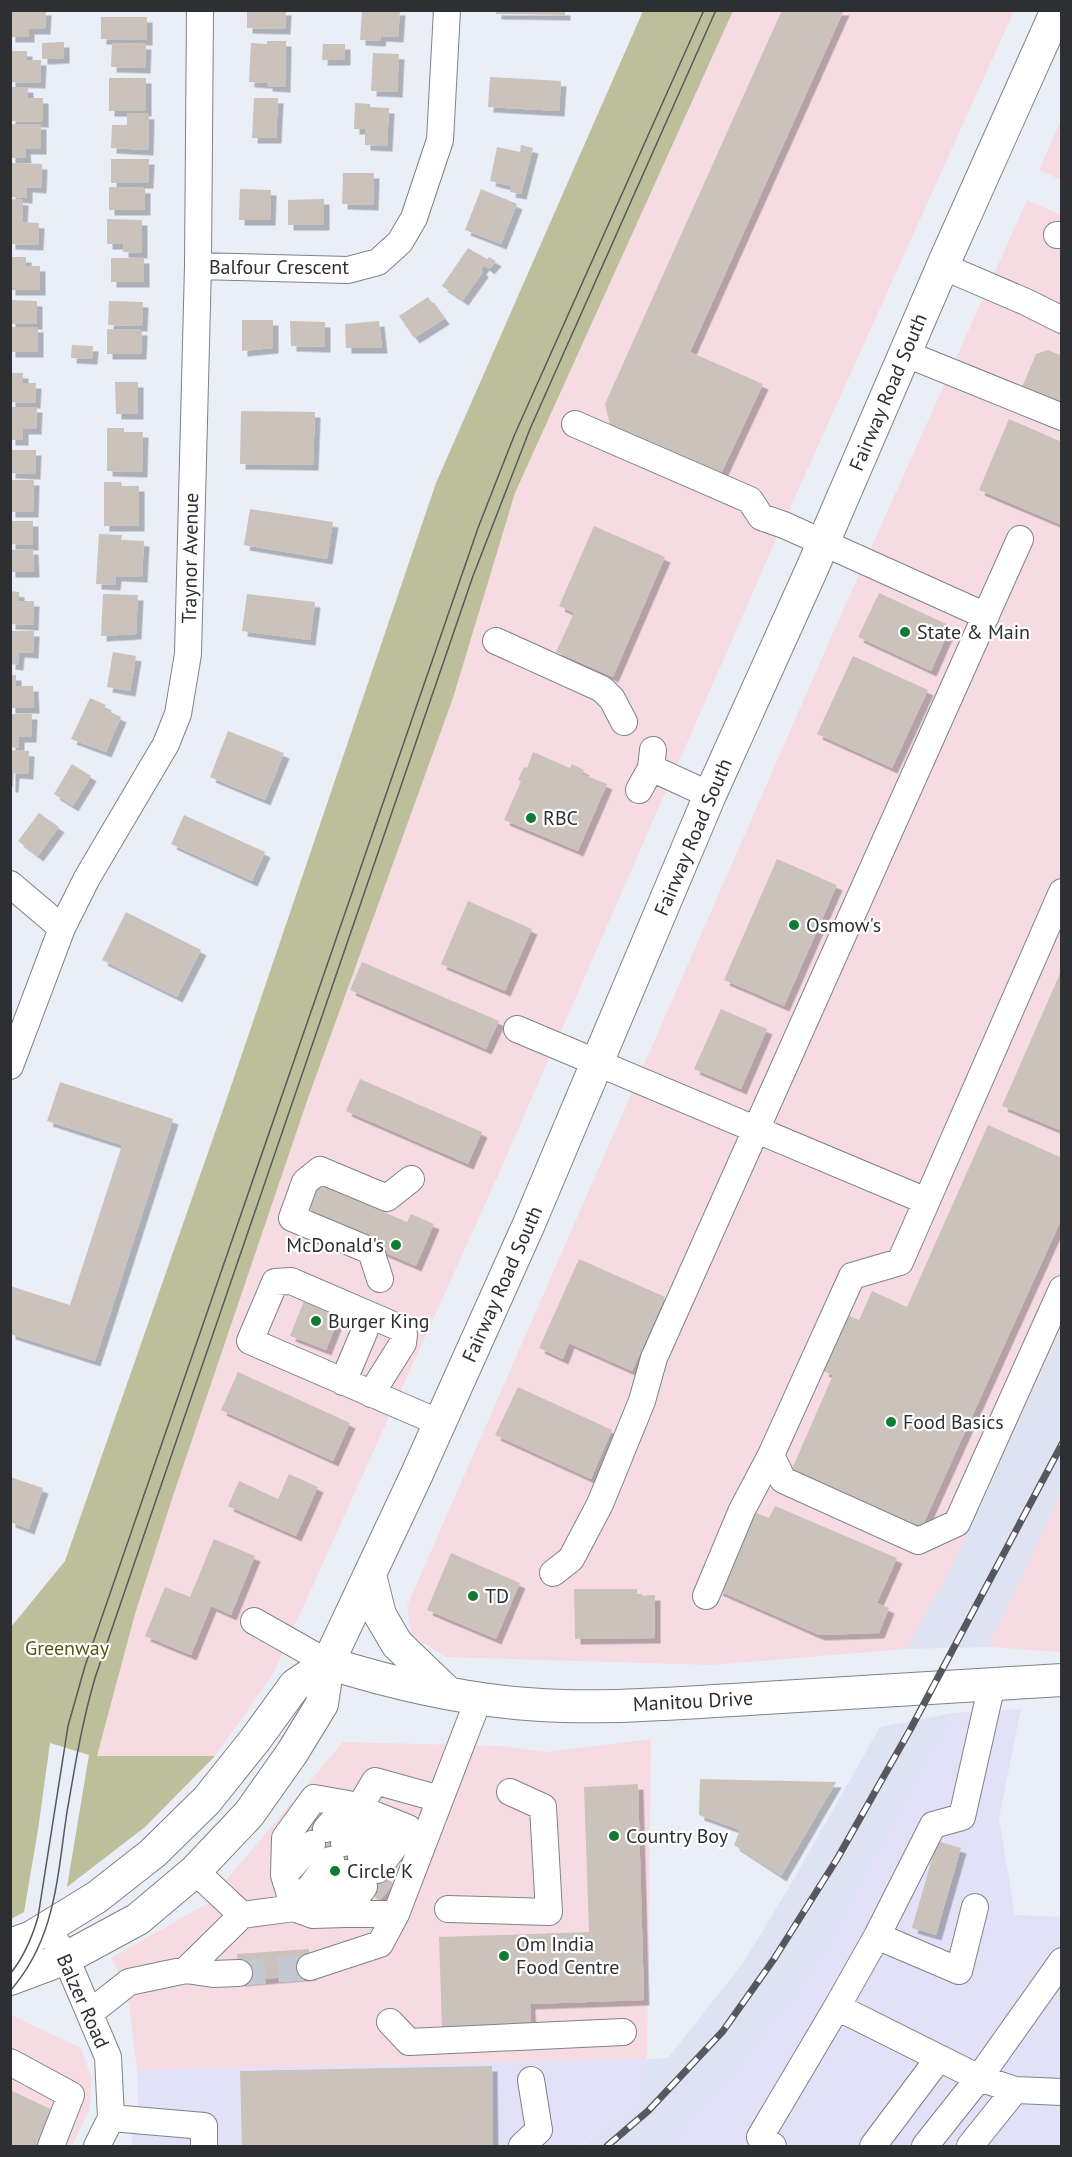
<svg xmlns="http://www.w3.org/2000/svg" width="1072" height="2157" font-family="'PT Sans',sans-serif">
<defs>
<filter id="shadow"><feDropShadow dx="5.5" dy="5.5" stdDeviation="0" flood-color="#0004"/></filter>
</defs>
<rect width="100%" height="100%" fill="#eaeef7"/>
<path fill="#f6dce2" d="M733,11H1014L781,528L496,1180L272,1676L215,1756L97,1757L135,1614L172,1499L307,1101L453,698L515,493Z
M1061,120V180L1039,170Z
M1027,200L1061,215V1330L951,1570L906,1649L712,1665L445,1657L411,1635L407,1606L836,626Z
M1061,1492V1652L988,1647Z
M651,1739L647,2059L137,2070L127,1989L111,1958L206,1904L343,1742L500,1746L546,1752Z
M11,2015L81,2048L92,2079L89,2110L72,2146H11Z"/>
<path fill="#e3e1f7" d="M1021,1709L999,1818L1015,1915L1061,1917V2146H669L731,2078L813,1972L953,1713Z
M647,2059L641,2100L581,2146H131L138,2108L137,2070Z"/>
<path fill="#dde3f3" d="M1061,1330V1492L988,1647L906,1649L951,1570Z
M953,1713L813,1972L731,2078L669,2146H582L641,2100L647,2059L668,2058L743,1963L788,1889L880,1727Z"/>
<path fill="#bdbf9b" d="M643,11H733L515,493L453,698L307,1101L172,1499L135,1614L97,1756H215L145,1827L67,1887L89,1755L50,1743L38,1830L24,1912L11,1919V1627L65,1561L225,1104L436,483Z"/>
<path fill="#cbc2bc" filter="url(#shadow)" d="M10,10H46L45,29H29V37H10Z
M247,10H286L285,29L247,28Z
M362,10H400L398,37L381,36L380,41L360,40Z
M496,10H565V15L496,14Z
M782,10H844L690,352L763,384L721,474L610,425L605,404Z
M101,17H147V40L101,39Z
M267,41H286L285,87L267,86V83L249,82L251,43L267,44Z
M64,42V58L42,59V43Z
M112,43L146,44L145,68L111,67Z
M323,44H345V60H322Z
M10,51H27V60H41L40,83L10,82Z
M373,53L399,54L397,92L371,91Z
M490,77L561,81L559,111L488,107Z
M109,78H146V111H109Z
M10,87H28V98H43V122L10,121Z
M254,98H278L276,138H252Z
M355,103L370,104V107L389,108L387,146L365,145V129H354Z
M127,113L149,114L148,150L111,148L112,125H127Z
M10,124H41V149H25L26,158H10Z
M521,145L533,148L521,194L510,192L511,186L490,181L497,147L520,152Z
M111,159H149L148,183H111Z
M10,163L42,164L41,188L27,187V198L10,197Z
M343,173H374L373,205L342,204Z
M109,187L145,188V210H109Z
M240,189L271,190L270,220H239Z
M481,189L517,204L501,244L465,230Z
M10,199L23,200L22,222L39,223L38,245L10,244Z
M324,199V225H288V200Z
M107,219L142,220V253L123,252V244H107Z
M468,248L487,259L489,257L496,261L489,269L484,265L481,269L483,272L463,300L442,286Z
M10,257H26V266H40V290H10Z
M111,258H144V282H111Z
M428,297L444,319L414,338L399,316Z
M10,300L37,301V324H10Z
M109,301L143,302L142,326L108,325Z
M242,320H273V348L242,351Z
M290,321L325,322V347L291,346Z
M379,321L382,348H346L345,324Z
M10,327H38V352H10Z
M107,329L142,330L141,354H107Z
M72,345L93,346L92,359L71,358Z
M1048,350L1062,356V411L1020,392L1036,354Z
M10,373H23V383H36L35,403L10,402Z
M115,382H138V414H116Z
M10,407H37L36,429H23V440H10Z
M241,411L315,412L313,465L240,464Z
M1009,419L1062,442V525L979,490Z
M107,428H124V432H143L142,472L107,471Z
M10,450H36L35,474L10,473Z
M10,480H34L33,512H10Z
M104,482H121L122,486H139V526H104Z
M250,509L333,522L327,559L244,545Z
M10,521H33V545L10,544Z
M594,526L665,557L613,677L556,652L574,613L559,606Z
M99,534L122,535L121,540L144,541L142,577L116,576L115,585L96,584Z
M33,549L34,572H10V550Z
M10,591L19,592V601H34L33,625L10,624Z
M879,593L951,626L931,671L858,637Z
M103,594L138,595L136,634L101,636Z
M247,594L315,602L310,640L242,631Z
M10,631H34L33,653L19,652L18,665L10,664Z
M113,652L136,656L130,691L107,687Z
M853,656L928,690L892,768L817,734Z
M10,675H16V686H33L34,708H10Z
M90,698L106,705L104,709L121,717L106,752L71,739Z
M10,714H32L31,737H19V748L10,747Z
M228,731L284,753L265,800L210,777Z
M10,750L29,751L28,774L14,773L13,787H10Z
M533,752L570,768L572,764L584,770L582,774L607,784L578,851L504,820L521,781L518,780L524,767L527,768Z
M72,764L91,776L73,806L54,794Z
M39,813L59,827L38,856L18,841Z
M184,815L265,852L252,881L171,844Z
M777,859L837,885L784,1006L724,980Z
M468,901L532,929L505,991L441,964Z
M126,912L201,950L177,997L102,960Z
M362,962L499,1021L486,1049L350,990Z
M1062,969V1131L1002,1106Z
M721,1009L767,1029L741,1089L694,1069Z
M360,1079L482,1132L468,1164L346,1111Z
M60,1082L173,1119L95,1361L10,1334V1286L70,1305L122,1145L47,1121Z
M988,1125L1062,1158V1218L922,1527L792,1469L833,1375L823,1371L847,1315L859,1320L872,1291L907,1307Z
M318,1184L407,1222L411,1214L434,1224L416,1266L304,1218Z
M579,1259L665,1297L632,1371L569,1343L563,1359L539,1348Z
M307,1293L343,1307L326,1350L290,1336Z
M238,1372L350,1423L333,1461L221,1410Z
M518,1387L612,1430L591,1479L495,1435Z
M289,1474L318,1487L296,1536L228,1506L239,1481L278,1499Z
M10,1477L43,1488L29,1529L10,1522Z
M775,1506L897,1558L877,1603L889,1608L879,1633L819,1635L717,1590L752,1511L769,1518Z
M214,1539L255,1556L231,1615L211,1606L191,1655L145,1636L165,1587L190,1597Z
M451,1553L520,1583L496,1639L427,1610Z
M574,1589H637V1596L655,1595V1638L575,1639Z
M700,1779L836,1782L781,1876L734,1845L740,1830L699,1815Z
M638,1784L644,2000L530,2004L531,2026L442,2029L439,1937L589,1932L584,1787Z
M311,1816L394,1884L380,1900L297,1832Z
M937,1841L961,1848L936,1935L912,1928Z
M309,1949L311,1975L239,1981L237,1954Z
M492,2066L493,2146H242L240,2071Z
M10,2090L61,2114L47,2146H10Z"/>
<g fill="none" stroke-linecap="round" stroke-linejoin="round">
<path stroke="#c4c8d0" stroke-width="26" stroke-dasharray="26 13" stroke-linecap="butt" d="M239,1973L310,1967"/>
<defs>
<path id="minor" d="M1057,235H1062
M198,266L348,270L378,262L400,242L414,218L440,140L447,10
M942,266L1026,302L1062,320
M904,353L1062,417
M575,424L750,500L761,517L784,525L986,616
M496,641L602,689L612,699L624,722
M651,768L710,795
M639,790L651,768L653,750
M10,884L62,928
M517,1029L926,1201
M10,1066L62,928L87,878L166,744L178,714L188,654L198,266L200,10
M380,1279L371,1251L292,1218L305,1182L320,1170L387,1198L411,1179
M343,1382L365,1330
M371,1394L403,1343L404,1334L400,1328L291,1281L275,1282L250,1341L440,1423
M771,1455L783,1480L918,1541L957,1523L1062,1289
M553,1573L571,1559L600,1504L642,1401L654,1358L1020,539
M706,1596L742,1510L771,1455L852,1276L900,1262L1062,892
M254,1621L328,1663
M992,1684L962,1817L933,1825L877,1936L837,2007L979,2078L1015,2090L1062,2092
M348,1804L314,1798L285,1838L284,1875L294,1908L313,1915L344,1914L364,1887
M359,1808L375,1781L440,1799
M326,1829L348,1804L408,1828L377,1870
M344,1843L370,1813
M361,1857L389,1821
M195,1871L242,1915
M284,1875L312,1844
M448,1909L549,1912L543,1807L510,1792
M344,1914H396
M313,1915L347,1873
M48,1928L66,1958L108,2057L111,2118L97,2146
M877,1936L959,1971L975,1907
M310,1967L380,1944L396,1914L479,1698
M186,1970L242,1915L294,1908L331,1860
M91,2012L129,1982L186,1970L213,1974L239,1973
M390,2022L409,2042L623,2032
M10,2062L71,2095L51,2146
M111,2118L204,2126V2146
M522,2146L539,2130L531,2080
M773,2146L760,2137L837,2007
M873,2146L939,2058
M925,2146L979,2078L1062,1961
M970,2146L1015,2090"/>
<path id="major" d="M370,1575L380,1615L397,1644L447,1692
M328,1663C392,1683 460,1699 527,1704C600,1710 677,1703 749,1699C853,1692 957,1686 1062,1680
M10,1945L32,1937L97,1897L153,1853L207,1800L255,1740L295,1685L328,1663
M10,1979L66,1958L138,1919L195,1871L249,1814L292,1753L322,1704L328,1663L416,1476L529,1224L710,795L811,571L947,256L1057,10"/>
</defs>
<use href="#minor" stroke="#7f828a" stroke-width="28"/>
<use href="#major" stroke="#7f828a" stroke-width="34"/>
<use href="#minor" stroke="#fff" stroke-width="26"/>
<use href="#major" stroke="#fff" stroke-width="32"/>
<path stroke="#57585d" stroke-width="1.5" d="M10,1974C24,1957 32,1938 38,1917L68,1726L85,1666L478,528L514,436L704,10
M10,1991C56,1939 57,1877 67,1812C75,1766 82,1722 95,1678L473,576L530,429L716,10"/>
<defs>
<path id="rail" d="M607,2146L648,2111L723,2031L774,1959L837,1859L910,1730L1062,1444"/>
</defs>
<use href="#rail" stroke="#57585d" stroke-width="7"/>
<use href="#rail" stroke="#fff" stroke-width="4.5" stroke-dasharray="14" stroke-linecap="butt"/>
</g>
<g fill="#107c31" stroke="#fff" stroke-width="2">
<circle cx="905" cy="632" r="6"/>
<circle cx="531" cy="818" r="6"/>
<circle cx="794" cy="925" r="6"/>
<circle cx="396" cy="1245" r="6"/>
<circle cx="316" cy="1321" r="6"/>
<circle cx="891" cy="1422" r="6"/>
<circle cx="473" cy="1596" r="6"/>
<circle cx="614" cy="1836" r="6"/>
<circle cx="335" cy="1871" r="6"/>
<circle cx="504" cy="1956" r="6"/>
</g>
<g text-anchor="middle" stroke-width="4.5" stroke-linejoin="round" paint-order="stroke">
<g font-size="20" fill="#2e2f32" stroke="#fff">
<text x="279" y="274">Balfour Crescent</text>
<text transform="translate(888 392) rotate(-67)" y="7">Fairway Road South</text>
<text transform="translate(190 558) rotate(-89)" y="7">Traynor Avenue</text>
<text transform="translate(693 837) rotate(-67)" y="7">Fairway Road South</text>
<text transform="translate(502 1284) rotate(-66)" y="7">Fairway Road South</text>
<text transform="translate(693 1701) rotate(-3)" y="7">Manitou Drive</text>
<text transform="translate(83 2001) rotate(66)" y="7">Balzer Road</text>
</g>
<g font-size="20" fill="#2e2f32" stroke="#fff" text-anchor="start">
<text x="917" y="639">State &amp; Main</text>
<text x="543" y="825">RBC</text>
<text x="806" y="932">Osmow's</text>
<text x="384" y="1252" text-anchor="end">McDonald's</text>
<text x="328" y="1328">Burger King</text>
<text x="903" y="1429">Food Basics</text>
<text x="485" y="1603">TD</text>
<text x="626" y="1843">Country Boy</text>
<text x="347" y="1878">Circle K</text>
<text x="516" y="1951">Om India<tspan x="516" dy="23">Food Centre</tspan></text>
</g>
<g font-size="20" fill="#56570f" stroke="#fff">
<text x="67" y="1655">Greenway</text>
</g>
</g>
<rect width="1072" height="2157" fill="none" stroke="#2e2f32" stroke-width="24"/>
</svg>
